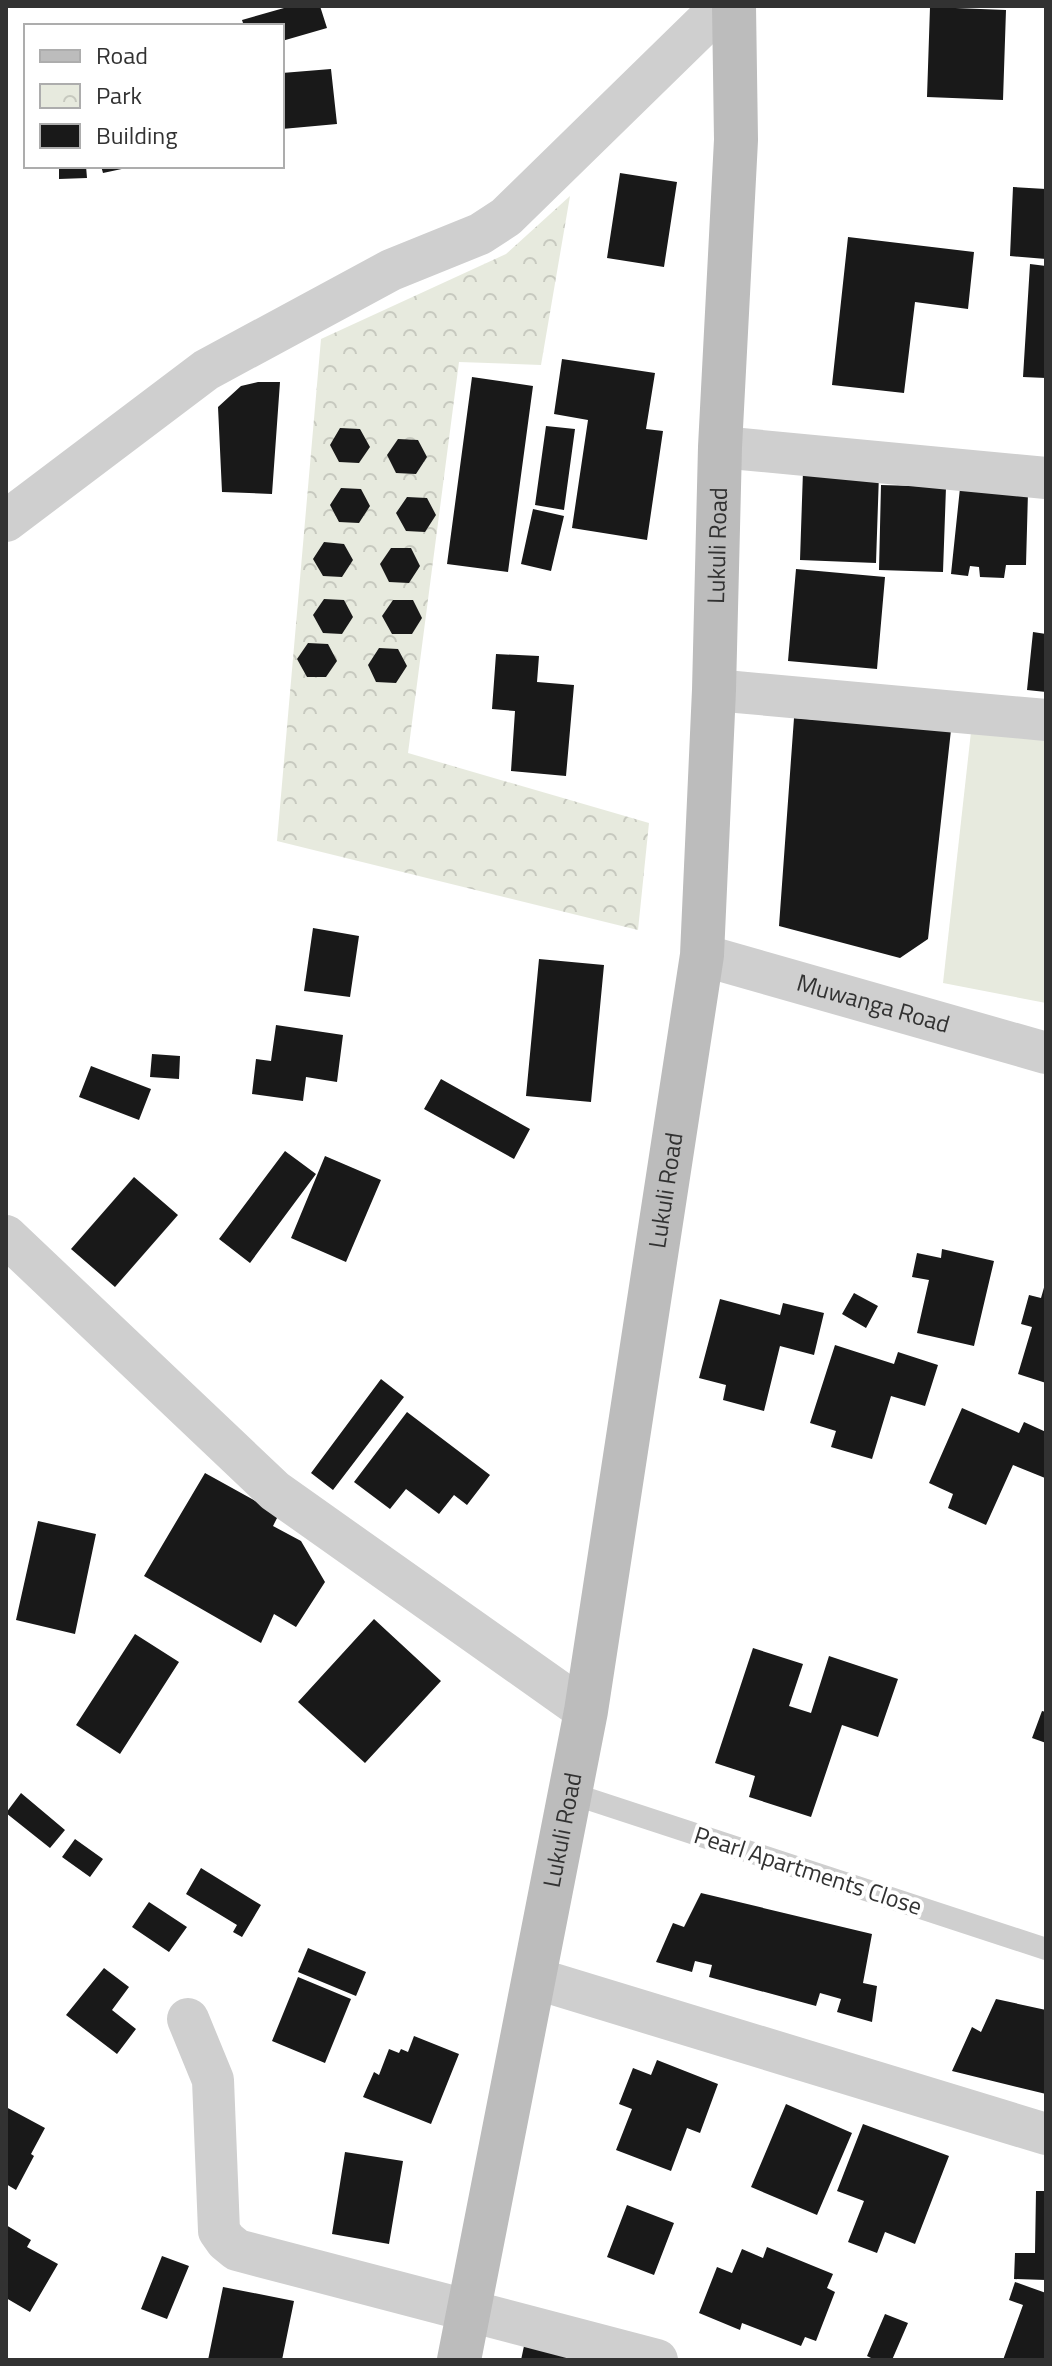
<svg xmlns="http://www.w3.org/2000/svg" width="1052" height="2366" font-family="'Titillium Web',sans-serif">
<defs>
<pattern id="park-crowns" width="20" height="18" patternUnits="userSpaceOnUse" patternTransform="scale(2)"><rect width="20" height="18" fill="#e7eade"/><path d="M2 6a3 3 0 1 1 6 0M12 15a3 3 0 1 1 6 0" fill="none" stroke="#c7c9bf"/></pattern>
</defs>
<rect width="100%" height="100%" fill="#fff"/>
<path fill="url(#park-crowns)" d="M570,196L541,365L459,362L408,753L649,823L638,930L277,841L321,339L506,254Z"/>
<path fill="#e7eade" d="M971,732L1046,738V1003L943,983Z"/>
<path fill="#191919" d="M291,6H320L327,28L282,41V26H244L242,20Z
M930,7L1006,10L1003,100L927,97Z
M331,69L337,124L282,129V73Z
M59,166H86L87,178L59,179Z
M101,166H131V167L103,173Z
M620,173L677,182L664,267L607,258Z
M1013,187L1046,189V259L1010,256Z
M848,237L974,252L968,309L915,302L904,393L832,385Z
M1030,264L1046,266V378L1023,377Z
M562,359L655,373L646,429L663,431L647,540L572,528L588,420L554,414Z
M472,377L533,386L508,572L447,564Z
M258,382H280L272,494L222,492L218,407L241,386Z
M546,426L575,429L564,510L535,505Z
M340,428L360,429L370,447L359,463L339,462L330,445Z
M398,439L418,440L427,457L416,474L396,473L387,455Z
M803,471L879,474L876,563L800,560Z
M881,485L946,487L943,572L879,570Z
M341,488L361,489L370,506L359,523L339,522L330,505Z
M960,488L1028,492L1026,565H1006L1004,578L980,577L979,567L970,566L968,576L951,574Z
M407,497L427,498L436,515L425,532L406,531L396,513Z
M533,509L564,516L551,571L521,564Z
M324,542L344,544L353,560L342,577L323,576L313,559Z
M391,548H411L420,566L409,583L389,582L380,564Z
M796,569L885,577L877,669L788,661Z
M324,599L344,600L353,617L342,634L323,633L313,615Z
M393,600H413L422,618L412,634H392L382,616Z
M1033,632L1046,634V692L1027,690Z
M308,643L328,644L337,661L326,677H307L297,659Z
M379,648L398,649L407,666L396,683L376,682L368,665Z
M496,654L539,656L537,682L574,685L566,776L511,771L515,711L492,709Z
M794,718L951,730L928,939L900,958L779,926Z
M313,928L359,936L350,997L304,991Z
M539,959L604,965L591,1102L526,1096Z
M276,1025L343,1035L337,1082L306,1077L303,1101L252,1094L256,1059L271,1061Z
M152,1054L180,1056L179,1079L150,1077Z
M91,1066L151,1089L139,1120L79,1097Z
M441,1079L530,1129L514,1159L424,1109Z
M285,1151L316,1174L250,1263L219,1239Z
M325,1156L381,1180L346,1262L291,1238Z
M134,1177L178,1215L115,1287L71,1249Z
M942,1249L994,1261L974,1346L917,1333L929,1280L912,1277L917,1253L941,1258Z
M1045,1284H1046V1383L1018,1374L1032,1327L1021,1324L1029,1295L1041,1298Z
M854,1293L878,1306L866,1328L842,1314Z
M720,1299L780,1315L783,1303L824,1313L814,1355L780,1346L764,1411L723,1400L726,1385L699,1378Z
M835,1345L894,1364L898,1352L938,1365L925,1406L891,1396L872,1459L831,1447L836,1431L810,1423Z
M381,1379L404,1397L333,1490L311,1473Z
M962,1408L1019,1433L1024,1422L1046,1432L1045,1478L1013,1465L986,1525L948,1508L953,1494L929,1483Z
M407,1412L490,1475L467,1505L454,1495L439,1514L406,1489L390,1509L354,1482Z
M205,1473L279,1514L273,1526L301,1541L325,1582L296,1627L274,1614L261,1643L144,1576Z
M38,1521L96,1534L75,1634L16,1620Z
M374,1619L441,1681L365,1763L298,1702Z
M135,1634L179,1662L120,1754L76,1725Z
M753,1648L803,1664L789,1706L811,1713L829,1656L898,1679L878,1737L842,1725L811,1817L749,1797L755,1776L715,1763Z
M1042,1711L1046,1712V1743L1032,1738Z
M21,1793L65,1830L50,1848L6,1813Z
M75,1839L103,1859L90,1877L62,1857Z
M201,1868L261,1905L242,1937L233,1932L237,1925L186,1894Z
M701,1893L872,1934L863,1983L877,1986L872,2022L837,2012L841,1999L820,1993L816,2006L709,1977L712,1965L695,1961L692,1972L656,1962L673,1923L684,1927Z
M149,1902L187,1927L169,1952L132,1927Z
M308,1948L366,1972L356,1996L298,1972Z
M104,1968L129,1987L112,2010L136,2029L117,2054L66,2015Z
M298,1977L351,1999L325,2063L272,2041Z
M996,1999L1046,2010V2094L952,2071L972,2027L981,2032Z
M414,2036L459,2054L431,2124L363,2097L374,2072L379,2075L389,2049L399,2053L401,2049L408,2052Z
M657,2060L718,2084L700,2133L687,2128L671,2171L616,2150L632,2109L619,2104L633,2068L651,2075Z
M786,2104L852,2133L817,2215L751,2187Z
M6,2107L45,2128L31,2154L34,2156L16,2190L6,2184Z
M863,2124L949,2156L915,2244L885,2232L877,2253L848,2242L864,2201L837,2191Z
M345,2152L403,2161L389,2244L332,2234Z
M1036,2191H1046V2280L1014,2279L1015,2253H1035Z
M627,2205L674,2223L654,2275L607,2257Z
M6,2225L31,2240L27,2247L58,2264L30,2312L6,2298Z
M767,2247L833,2274L827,2288L835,2292L816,2341L805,2337L801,2346L742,2323L740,2330L699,2313L717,2267L732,2273L742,2249L763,2258Z
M162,2256L189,2266L167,2319L141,2309Z
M1015,2282L1046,2293V2360H1003L1023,2305L1009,2300Z
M223,2287L294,2301L282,2360H208Z
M885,2314L908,2323L892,2360H875L867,2356Z
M524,2346L585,2360H521Z"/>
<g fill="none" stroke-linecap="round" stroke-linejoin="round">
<path stroke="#cfcfcf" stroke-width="22" d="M570,1793L1046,1949"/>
<g stroke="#cfcfcf" stroke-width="42">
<path d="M720,447L1046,478"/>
<path d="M6,521L206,370L391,270L480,234L506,217L722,6"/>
<path d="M714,690L1046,720"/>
<path id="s1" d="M702,955L1046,1053"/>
<path d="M6,1236L275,1491L586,1711"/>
<path d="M534,1978L1046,2134"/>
<path d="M188,2019L213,2080L219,2231L226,2241L237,2250L657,2360"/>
</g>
<path stroke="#bcbcbc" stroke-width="44" id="s2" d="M459,2360L586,1711L702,955L714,690L720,447L736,140L734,6"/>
</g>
<g text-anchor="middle" stroke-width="8" stroke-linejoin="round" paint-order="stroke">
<g font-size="24" fill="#323232" stroke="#fff">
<text dy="8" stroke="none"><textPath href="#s2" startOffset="1836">Lukuli Road</textPath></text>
<text dy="8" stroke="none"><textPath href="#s1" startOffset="178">Muwanga Road</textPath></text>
<text dy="8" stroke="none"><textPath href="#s2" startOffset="1188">Lukuli Road</textPath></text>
<text dy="8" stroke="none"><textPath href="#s2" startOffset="540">Lukuli Road</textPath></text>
<text transform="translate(808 1871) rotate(18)" y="8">Pearl Apartments Close</text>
</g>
</g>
<rect width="1052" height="2366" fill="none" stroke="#323232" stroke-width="16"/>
<rect x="24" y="24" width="260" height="144" fill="#ffffff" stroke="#adadad" stroke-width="2"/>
<rect x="40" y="50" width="40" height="12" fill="#bcbcbc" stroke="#adadad" stroke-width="2"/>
<text x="96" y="64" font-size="24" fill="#323232">Road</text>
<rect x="40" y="84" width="40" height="24" fill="url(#park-crowns)" stroke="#adadad" stroke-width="2"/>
<text x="96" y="104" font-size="24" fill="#323232">Park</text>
<rect x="40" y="124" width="40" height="24" fill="#191919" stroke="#adadad" stroke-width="2"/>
<text x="96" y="144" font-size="24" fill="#323232">Building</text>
</svg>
